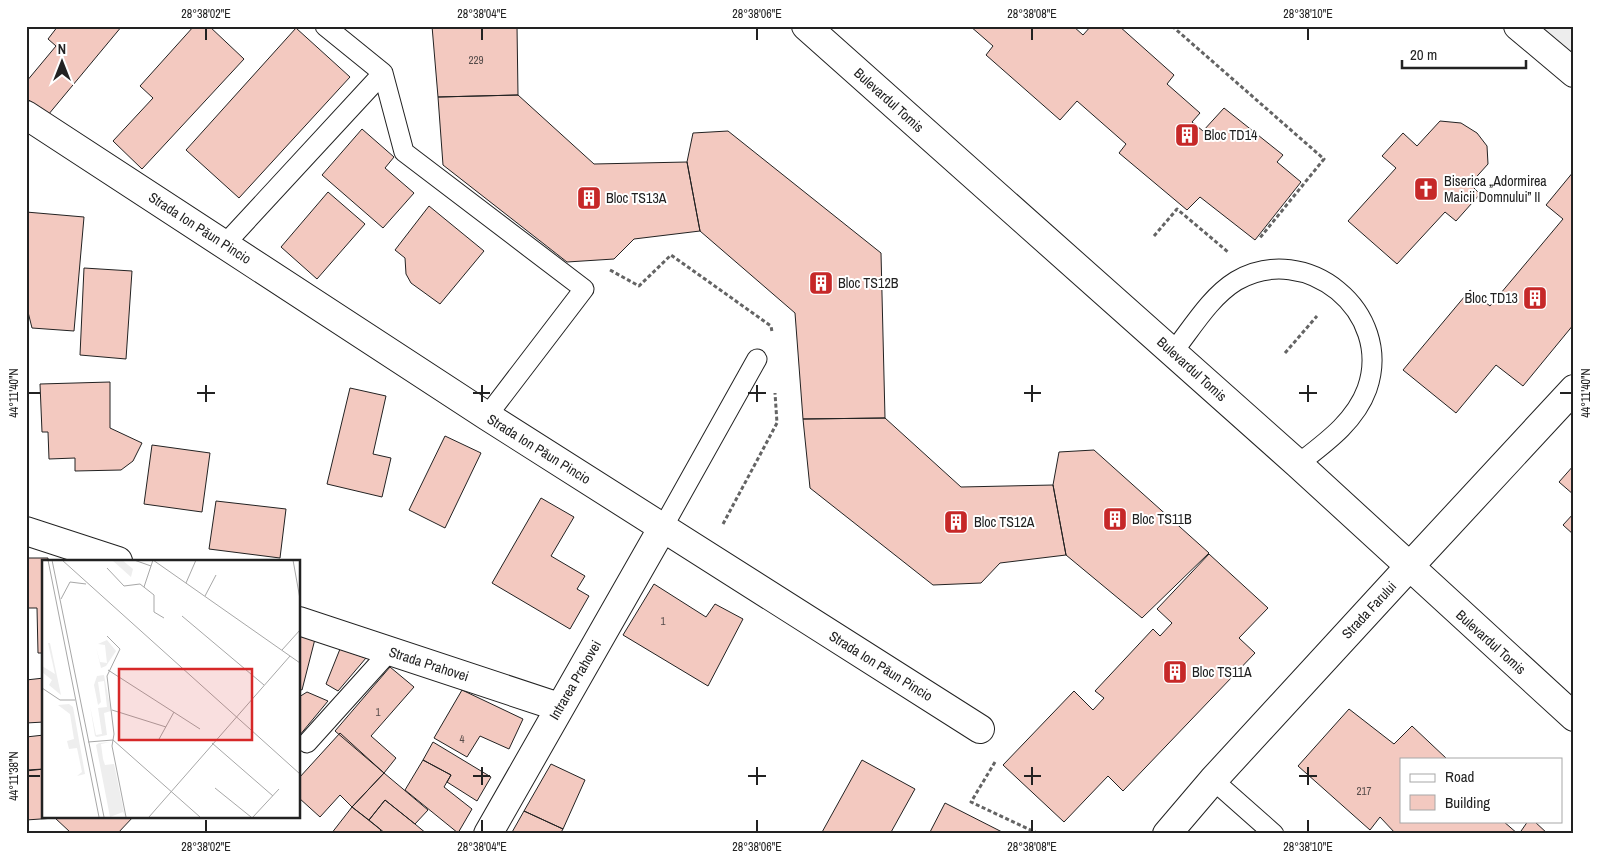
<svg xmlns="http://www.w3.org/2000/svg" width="1600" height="860" font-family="'Archivo Narrow',sans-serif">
<rect width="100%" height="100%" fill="#fff"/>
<path fill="#ededed" stroke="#6f6f6f" d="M1535,26H1574V59Z"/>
<path fill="#f3c9c0" stroke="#222" d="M58,26H122L48,115L26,98V82L56,46L48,39Z
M194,26H209L244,59L142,169L113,141L153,98L140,86Z
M432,26H517L518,95L438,97Z
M970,26H1073L1083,35L1091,26H1119L1174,75L1167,84L1200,113L1192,122L1203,131L1224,108L1283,155L1277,162L1301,182L1255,240L1200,197L1187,210L1119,153L1126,144L1077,101L1060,120L986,55L993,46Z
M296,28L350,77L239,198L186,150Z
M518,95L594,164L687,162L700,231L634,239L614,259L567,262L443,165L438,97Z
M1440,121L1461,123L1477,133L1487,146L1488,164L1470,184L1480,194L1456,221L1445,212L1397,264L1348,221L1396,168L1382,156L1403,133L1417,146Z
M362,129L394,157L385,168L414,193L383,228L322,175Z
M728,131L881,253L885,418L803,419L795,313L700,231L687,162L693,133Z
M1574,171V324L1523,386L1496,365L1456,413L1403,370L1470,290L1490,306L1563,219L1546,205Z
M328,192L365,224L317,279L281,247Z
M429,206L484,251L440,304L411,283L406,274L405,258L395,250Z
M26,212L84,217L74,331L32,328L26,304Z
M84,268L132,271L126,359L80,355Z
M110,382V428L142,443L133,461L121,470L75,471V458L49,459L48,432H42L40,384Z
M350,388L386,396L373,454L391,458L382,497L327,484Z
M885,418L961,487L1053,485L1066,555L1000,563L981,583L933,585L810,488L803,419Z
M445,436L481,453L445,528L409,510Z
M152,445L210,453L202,512L144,504Z
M1094,450L1209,553L1142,618L1066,555L1053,485L1059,452Z
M1574,465V495L1559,482Z
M541,498L574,517L551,556L585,576L577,589L589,596L570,629L492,583Z
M216,501L286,509L280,558L209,549Z
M1574,513V535L1563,525Z
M1209,554L1268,608L1239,638L1255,653L1123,791L1108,776L1064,822L1003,765L1074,691L1093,710L1104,698L1095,691L1153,629L1160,636L1172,623L1157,609Z
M26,558H48V561H44V653H38L37,608H26Z
M654,584L706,617L715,604L743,619L708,686L623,635Z
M299,633L315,639L302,690L299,689Z
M340,649L366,658L338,691L326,684Z
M390,667L414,687L371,736L396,758L384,773L335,731Z
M44,678V722L26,723V680Z
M462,690L523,719L509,749L480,736L467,757L434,738Z
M307,692L328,701L299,736V697Z
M1349,709L1394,744L1412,726L1447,759H1401V821H1503L1518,834H1396L1380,817L1370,830L1298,766Z
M340,733L384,773L352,807L340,795L320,817L299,798V778Z
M44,735V769L26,770V737Z
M433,742L491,777L477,801L447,782L451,775L423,760Z
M423,760L451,775L444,787L472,809L458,833L405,790Z
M862,760L915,789L890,834H821Z
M551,764L585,780L563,829L524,811Z
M44,769V816H134L117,834H69L70,832L55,818L26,820V771Z
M384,773L428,810L415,824L385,800L369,820L352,807Z
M385,800L415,824L427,834H386L369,820Z
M945,803L1006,834H929Z
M352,807L381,830L378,834H331Z
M524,811L563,829L560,834H511Z
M1528,821H1534L1548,834H1519Z"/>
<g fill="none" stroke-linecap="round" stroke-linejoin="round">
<defs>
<path id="lane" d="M325,26L383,73L404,152L584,289L487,416
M225,244L383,73
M1173,352C1192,328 1210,297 1236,281C1306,240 1394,312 1367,389C1355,422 1325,443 1298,464
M663,527L757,359
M307,743L390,651
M1213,780L1274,834"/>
<path id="street" d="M1518,26L1574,73
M26,115L487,416L980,729
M26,531L118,561
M1409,567L1574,389
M299,621L559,707
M488,834L663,527"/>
<path id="secondary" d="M806,26L1298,464L1574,717
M1167,834L1213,780L1409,567"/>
</defs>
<use href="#lane" stroke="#222" stroke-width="21"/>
<use href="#street" stroke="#222" stroke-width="30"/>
<use href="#secondary" stroke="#222" stroke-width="30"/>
<path stroke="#646464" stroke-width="3" stroke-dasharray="4 2.5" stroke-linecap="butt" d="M1172,26L1324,159L1259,239
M1154,236L1177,209L1228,252
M610,270L639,286L671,255L771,326L772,332
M1285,353L1317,316
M723,524L777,423L775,393
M995,762L971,802L1039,834"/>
<use href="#lane" stroke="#fff" stroke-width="19"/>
<use href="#street" stroke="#fff" stroke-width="28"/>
<use href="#secondary" stroke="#fff" stroke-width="28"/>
</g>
<path fill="none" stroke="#222" stroke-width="2" d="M206,28V40M482,28V40M757,28V40M1032,28V40M1308,28V40M206,385V402M482,385V402M757,385V402M1032,385V402M1308,385V402M28,393H40M197,393H215M473,393H490M748,393H766M1024,393H1041M1299,393H1317M1560,393H1572M482,767V785M757,767V785M1032,767V785M1308,767V785M28,776H40M473,776H490M748,776H766M1024,776H1041M1299,776H1317M206,820V832M482,820V832M757,820V832M1032,820V832M1308,820V832"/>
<defs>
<symbol id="building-square" viewBox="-11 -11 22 22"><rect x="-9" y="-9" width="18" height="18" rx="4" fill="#c62828" stroke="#fff"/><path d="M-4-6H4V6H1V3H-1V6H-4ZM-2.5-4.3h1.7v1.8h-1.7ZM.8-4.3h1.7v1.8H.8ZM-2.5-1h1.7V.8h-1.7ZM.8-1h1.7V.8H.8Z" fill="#fff"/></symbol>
<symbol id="church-square" viewBox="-11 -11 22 22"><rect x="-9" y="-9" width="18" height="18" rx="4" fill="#c62828" stroke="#fff"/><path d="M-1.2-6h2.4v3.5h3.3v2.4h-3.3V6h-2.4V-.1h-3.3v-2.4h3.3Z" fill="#fff"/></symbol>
</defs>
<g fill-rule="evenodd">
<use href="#building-square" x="1173" y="121" width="28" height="28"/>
<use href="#church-square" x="1412" y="175" width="28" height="28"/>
<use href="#building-square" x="575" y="184" width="28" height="28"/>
<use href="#building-square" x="807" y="269" width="28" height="28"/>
<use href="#building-square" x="1521" y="284" width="28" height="28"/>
<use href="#building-square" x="1101" y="505" width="28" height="28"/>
<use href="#building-square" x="942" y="508" width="28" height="28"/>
<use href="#building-square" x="1161" y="658" width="28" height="28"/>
</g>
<g text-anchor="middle" stroke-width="4" stroke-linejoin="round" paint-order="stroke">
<g font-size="11" fill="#564c4a">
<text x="476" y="64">229</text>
<text x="663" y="625">1</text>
<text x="378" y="716">1</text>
<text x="462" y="743">4</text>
<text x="1364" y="795">217</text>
</g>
<g font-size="14" fill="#222" stroke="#fff">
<text transform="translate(889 100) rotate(42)" y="5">Bulevardul Tomis</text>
<text transform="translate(200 228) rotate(33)" y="5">Strada Ion Păun Pincio</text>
<text transform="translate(1192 369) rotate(42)" y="5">Bulevardul Tomis</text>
<text transform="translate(539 449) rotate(32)" y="5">Strada Ion Păun Pincio</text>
<text transform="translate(1369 610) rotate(-47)" y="5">Strada Farului</text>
<text transform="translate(1491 642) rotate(42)" y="5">Bulevardul Tomis</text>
<text transform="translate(429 664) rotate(18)" y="5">Strada Prahovei</text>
<text transform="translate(881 666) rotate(32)" y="5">Strada Ion Păun Pincio</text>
<text transform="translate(575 680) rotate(-60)" y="5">Intrarea Prahovei</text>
</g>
<g font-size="14" fill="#222" stroke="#fff" text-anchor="start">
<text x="1204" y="140">Bloc TD14</text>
<text x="1444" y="186">Biserica „Adormirea<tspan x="1444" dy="16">Maicii Domnului” II</tspan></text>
<text x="606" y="203">Bloc TS13A</text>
<text x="838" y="288">Bloc TS12B</text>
<text x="1518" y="303" text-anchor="end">Bloc TD13</text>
<text x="1132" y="524">Bloc TS11B</text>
<text x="974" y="527">Bloc TS12A</text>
<text x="1192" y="677">Bloc TS11A</text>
</g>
</g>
<g transform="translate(42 560)">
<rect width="258" height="258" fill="#fff"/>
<path d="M70,0H80L91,9L89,17ZM65,80L74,91L64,106L59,108L54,87L58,102L65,103L63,85L56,84ZM6,83H8L19,135L7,125L10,120L0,112V106L13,114ZM62,115L69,151L62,153L65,175L55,177L53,176L48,146L54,175L60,174L56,148L65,147L62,121L56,122L59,142L56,145L52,125L55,116ZM27,144L31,147L43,214L35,216L40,212L35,188L27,189L25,181L32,179L28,154L16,145ZM68,182L59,184L61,199L63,205L72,204L83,257L81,252L68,257L54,185L57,183Z" fill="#eee"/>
<path fill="none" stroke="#a7a7a7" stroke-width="1" d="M6,0L57,257M10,0L62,257M20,0L258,214M92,0L109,6M111,0L258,103M251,0L258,39M65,8L82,26L98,24L112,35V52L122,58M144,23L154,0M102,27L111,0M163,36L174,15M19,39L28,22L44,24M140,56L222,125M65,76L78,89L65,116L72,174L70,186L84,257M240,90L258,70M66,110L158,169M0,128L18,140H33M70,150L124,167M116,181L132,152M46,182L71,180L158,257M170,183L231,236M173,228L209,257M107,257L248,96M211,257L237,229"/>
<path fill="#d62828" fill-opacity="0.15" stroke="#d62828" stroke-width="2.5" d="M77,109H210V180H77Z"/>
<rect width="258" height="258" fill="none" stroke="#222" stroke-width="2.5"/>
</g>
<rect width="1600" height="860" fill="none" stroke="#ffffff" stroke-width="55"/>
<rect x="1400" y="758" width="162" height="65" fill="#ffffff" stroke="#a7a7a7"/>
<rect x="1410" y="774" width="25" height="8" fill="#ffffff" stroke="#a7a7a7"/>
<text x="1445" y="782" font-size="15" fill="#222222">Road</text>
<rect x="1410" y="795" width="25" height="15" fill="#f3c9c0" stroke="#a7a7a7"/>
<text x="1445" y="808" font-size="15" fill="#222222">Building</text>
<g transform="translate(62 62)" stroke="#ffffff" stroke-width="4" paint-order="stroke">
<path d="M0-4L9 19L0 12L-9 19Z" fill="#222222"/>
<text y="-8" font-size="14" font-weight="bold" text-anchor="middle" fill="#222222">N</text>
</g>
<path d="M1402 60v8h124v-8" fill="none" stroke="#222222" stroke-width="2.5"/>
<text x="1410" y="60" font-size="15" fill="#222222" stroke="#ffffff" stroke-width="4" paint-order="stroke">20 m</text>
<rect x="28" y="28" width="1544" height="804" fill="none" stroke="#222" stroke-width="2"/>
<g font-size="12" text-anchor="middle" fill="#222">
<text x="206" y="18">28°38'02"E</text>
<text x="482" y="18">28°38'04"E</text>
<text x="757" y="18">28°38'06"E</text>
<text x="1032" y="18">28°38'08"E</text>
<text x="1308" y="18">28°38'10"E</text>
<text transform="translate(14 393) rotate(-90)" y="4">44°11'40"N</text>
<text transform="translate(1586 393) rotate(-90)" y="4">44°11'40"N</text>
<text transform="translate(14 776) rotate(-90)" y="4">44°11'38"N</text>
<text x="206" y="851">28°38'02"E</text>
<text x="482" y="851">28°38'04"E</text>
<text x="757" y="851">28°38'06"E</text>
<text x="1032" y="851">28°38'08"E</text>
<text x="1308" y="851">28°38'10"E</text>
</g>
</svg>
